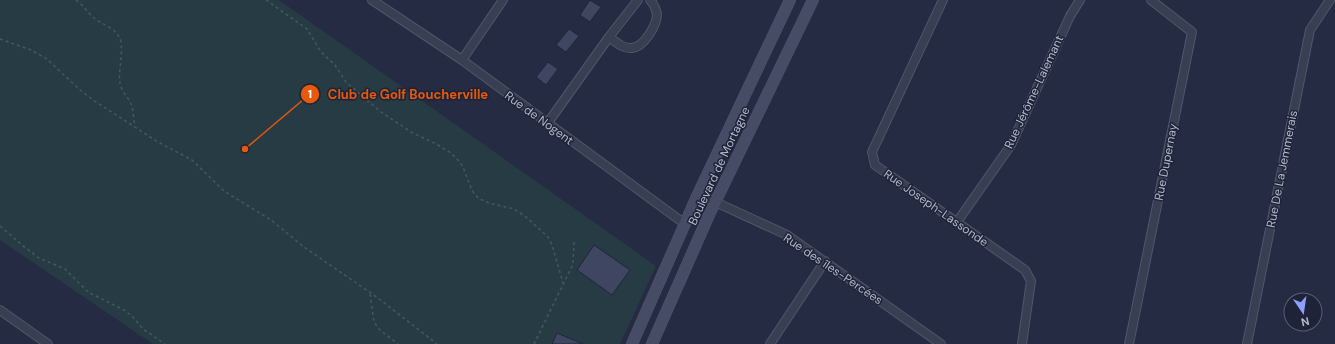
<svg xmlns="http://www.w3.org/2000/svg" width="1335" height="344" font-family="'DM Sans',sans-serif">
<rect width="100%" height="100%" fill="#252b43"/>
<path fill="#273b44" d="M0,0H279L656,266L620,344H153L0,240Z"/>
<path fill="#3f4661" stroke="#20253a" d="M590,0L601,7L590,22L580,15Z
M569,29L579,36L566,52L556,45Z
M548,62L558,69L546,85L536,77Z
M594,245L630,270L612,295L577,270Z
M557,333L583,344H552Z"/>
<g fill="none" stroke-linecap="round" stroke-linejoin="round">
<defs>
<path id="street" d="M372,0L462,60L685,224
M943,0L872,152L875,165L1025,270L1031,281L1022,344
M609,37C616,42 623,49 632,48C644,47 657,25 657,14C656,10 653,3 650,0
M462,60L503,0
M547,124L609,37L638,0
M698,194L787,235L941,344
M957,222L1011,145L1070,16L1080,0
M0,310L48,344
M770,344L825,261
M1129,344L1192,32L1151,0
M1247,344L1310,30L1330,0"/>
<path id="secondary" d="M632,344L698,194L790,0
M652,344L709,215L813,0"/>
</defs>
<use href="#street" stroke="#52566a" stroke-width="10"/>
<use href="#secondary" stroke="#52566a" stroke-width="12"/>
<path stroke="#455861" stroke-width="1.5" stroke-dasharray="3 3" stroke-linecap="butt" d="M76,0C83,5 87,12 93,17C103,26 120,29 121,43C123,57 118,70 120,83C121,91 128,97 131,104C134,111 133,119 135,126
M266,0L307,29L321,52L335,65L346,82L381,112L411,132L438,145L451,153L458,160L463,167L471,188L475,195L480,199L489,203L514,209L526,217L548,237L552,245L563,283
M0,39L31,50L47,59L80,90L93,100L158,142L192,160L224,191L271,220L304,247L378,298L437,344
M0,226L22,245L39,258L65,269L88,292L124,310L133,317L143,329L165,344
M370,294L374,322L380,330L398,344
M534,344L573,264L574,242"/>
<use href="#street" stroke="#393f53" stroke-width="8"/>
<use href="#secondary" stroke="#474c66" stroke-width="11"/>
</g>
<g text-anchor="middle" stroke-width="3" stroke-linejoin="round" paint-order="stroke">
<g font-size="12" fill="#b7bacd" stroke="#1e2338">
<text transform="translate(1034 92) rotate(-65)" y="4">Rue Jérôme-Lalemant</text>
<text transform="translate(539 118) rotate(36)" y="4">Rue de Nogent</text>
<text transform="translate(1166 162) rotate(-79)" y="4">Rue Dupernay</text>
<text transform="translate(719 166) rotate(-65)" y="4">Boulevard de Mortagne</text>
<text transform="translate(1282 169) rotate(-79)" y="4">Rue De La Jemmerais</text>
<text transform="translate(936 208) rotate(35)" y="4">Rue Joseph-Lassonde</text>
<text transform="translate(833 269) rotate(34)" y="4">Rue des îles-Percées</text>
</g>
</g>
<path fill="none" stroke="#e8590c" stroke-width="1.5" d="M245 149L310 94"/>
<g fill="#e8590c" stroke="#1e2338" stroke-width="1.5">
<circle cx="245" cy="149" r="4"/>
<circle cx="310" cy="94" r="10"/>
</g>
<g font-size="12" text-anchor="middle" font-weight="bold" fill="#fff">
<text x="310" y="98">1</text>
</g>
<g font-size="13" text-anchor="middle" font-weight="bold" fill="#e8590c" stroke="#1e2338" stroke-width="3" stroke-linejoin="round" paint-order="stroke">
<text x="408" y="99">Club de Golf Boucherville</text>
</g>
<g transform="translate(1303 312) rotate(167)"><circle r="19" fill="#1e2338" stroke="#5b5f74"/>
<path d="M0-3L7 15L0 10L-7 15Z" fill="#8b9ffe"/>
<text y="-6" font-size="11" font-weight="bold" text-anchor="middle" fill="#b7bacd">N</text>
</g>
</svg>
